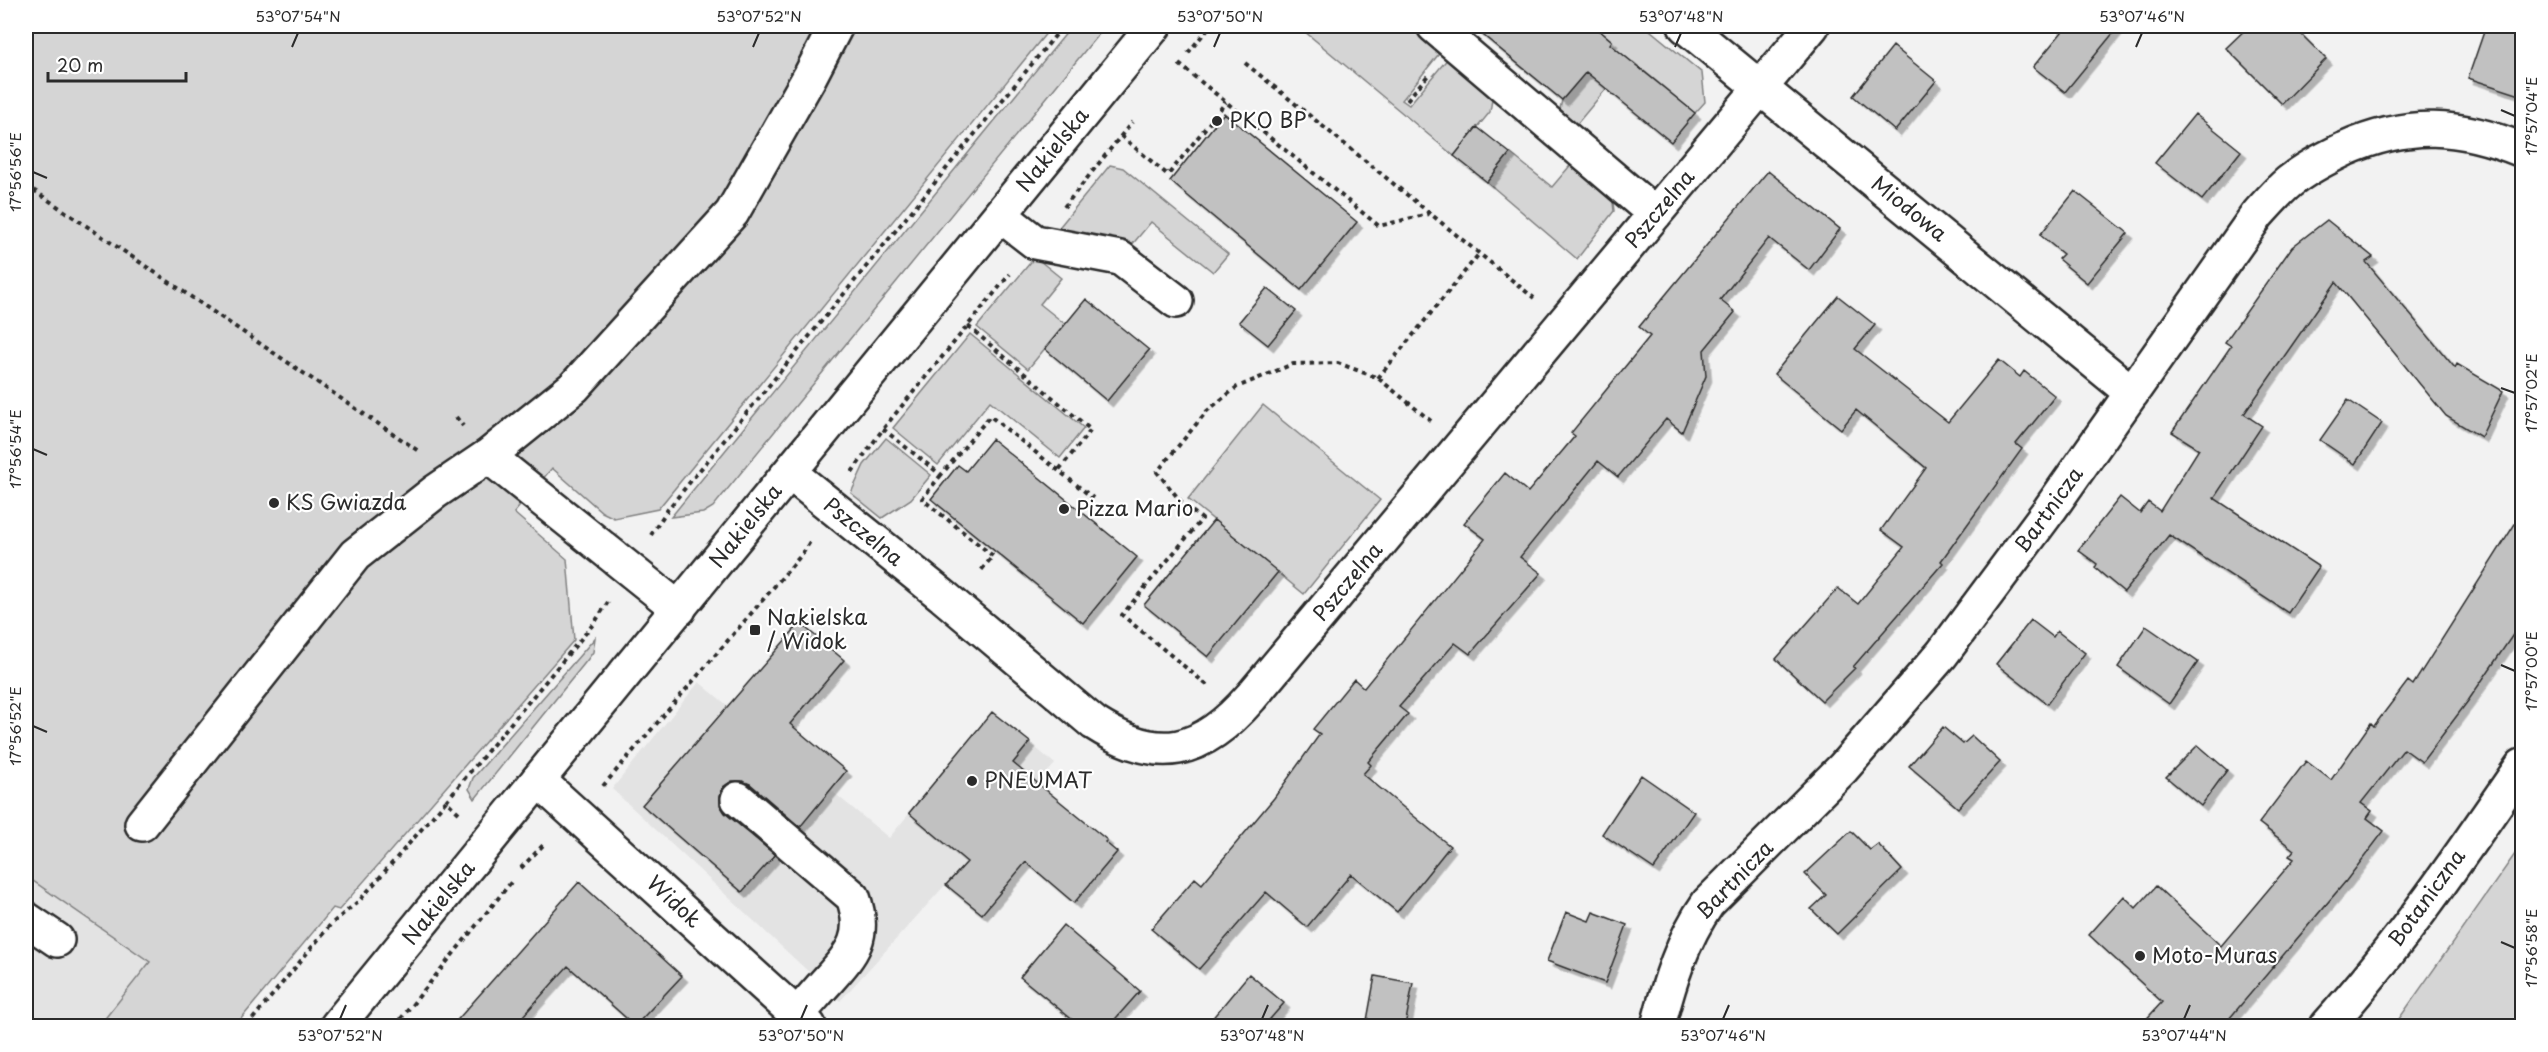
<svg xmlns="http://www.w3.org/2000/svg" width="2548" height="1052" font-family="'Playpen Sans',sans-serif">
<defs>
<filter id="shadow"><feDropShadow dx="5.5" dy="5.5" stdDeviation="0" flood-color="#0004"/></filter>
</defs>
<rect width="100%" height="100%" fill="#f2f2f2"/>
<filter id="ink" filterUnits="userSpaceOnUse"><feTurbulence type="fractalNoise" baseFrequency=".0167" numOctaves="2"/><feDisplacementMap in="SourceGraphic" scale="12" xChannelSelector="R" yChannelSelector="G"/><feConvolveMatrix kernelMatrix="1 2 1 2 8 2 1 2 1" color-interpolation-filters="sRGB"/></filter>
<g filter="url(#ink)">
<path fill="#e3e3e3" d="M699,682L889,838L993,712L1055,764L840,1001L612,789Z
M26,876L150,963L99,1026H26Z"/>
<path fill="#d5d5d5" stroke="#808080" stroke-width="1.5" d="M26,26H1052L658,509L614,518L602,512L552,468L514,513L567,559L574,640L339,910L333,908L235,1026H99L150,962L26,876Z
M1072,26H1105L713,507L703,513L671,517Z
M1298,26H1412L1442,50L1402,100L1409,105L1449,57L1493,93L1490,112L1454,156Z
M1594,26H1645L1702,73L1705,102L1695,113L1633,62L1610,91L1606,89L1576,125L1560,109L1562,100L1612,41Z
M1510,153L1552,187L1574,161L1612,194L1614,211L1577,259L1487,182Z
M1110,165L1123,168L1228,254L1213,272L1151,222L1131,246L1052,236Z
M1035,257L1061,278L1040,304L1065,324L1028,369L977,327Z
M970,334L1084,428L1060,458L990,401L938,465L893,428Z
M1263,405L1380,500L1304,594L1188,499Z
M886,438L931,475L911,499L882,518L851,493L864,465Z
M595,638L593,652L588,659L475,799L469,789L473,778Z
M2522,844V1026H2394Z"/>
<path fill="#c1c1c1" stroke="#2b2b2b" stroke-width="1.5" filter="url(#shadow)" d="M1472,26H1594L1612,41L1610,44L1695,113L1671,142L1586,72L1562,100Z
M2067,26H2119L2065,92L2033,67Z
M2249,26H2293L2326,59L2282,104L2226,48Z
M2486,26H2523V96L2468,78Z
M1893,46L1936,81L1895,131L1853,96Z
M1224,113L1357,222L1301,290L1170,181Z
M2195,114L2241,151L2202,200L2155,163Z
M1477,127L1510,153L1487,182L1454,156Z
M1768,171L1840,229L1809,270L1769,238L1720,300L1735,312L1704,350L1706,376L1682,432L1666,419L1618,477L1598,461L1520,557L1541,573L1470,654L1455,643L1399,707L1408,714L1368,762L1371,765L1363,774L1450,846L1397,912L1351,874L1307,927L1266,892L1199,969L1151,929L1195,878L1202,884L1274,798L1320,734L1313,729L1354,679L1364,688L1485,539L1464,523L1505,473L1528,492L1575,436L1571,433L1650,336L1639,327Z
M2075,191L2128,233L2087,283L2058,259L2063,254L2040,235Z
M2327,220L2373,257L2366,262L2455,368L2457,364L2503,391L2481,437L2446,416L2336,282L2244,414L2262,426L2214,498L2319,567L2288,613L2169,535L2124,592L2095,568L2097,564L2078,550L2120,497L2140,513L2148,502L2160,511L2199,449L2172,432L2231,346L2225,342L2292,247Z
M1267,288L1296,311L1268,345L1239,322Z
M1838,296L1875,325L1855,349L1948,422L1999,360L2020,377L2024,371L2055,396L2016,444L2022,449L1941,561L1943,563L1853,667L1855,668L1822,701L1776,659L1838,588L1858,604L1904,547L1881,530L1926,468L1856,410L1841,429L1774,374Z
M1086,299L1149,350L1107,401L1045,349Z
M2348,400L2382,423L2355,464L2320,440Z
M992,439L1137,557L1083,623L931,499L958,465L966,471Z
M2523,511V620L2468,701L2422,762L2404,749L2361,803L2372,811L2367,818L2384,831L2346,881L2223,1026H2140L2162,1002L2089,935L2124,896L2136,908L2156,886L2221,946L2294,859L2289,856L2294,850L2259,823L2306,761L2331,780L2371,723L2374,726L2408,681L2413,685Z
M1214,520L1278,572L1208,657L1144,605Z
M2031,620L2053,637L2057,631L2085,653L2047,704L1996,664Z
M800,623L844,660L790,724L846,771L800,827L750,784L742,781H732L723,787L720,796V805L725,813L775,855L742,892L642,805Z
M2146,626L2198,662L2169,704L2118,667Z
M992,712L1030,742L1013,763L1107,840L1105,842L1117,852L1074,903L1026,862L982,914L946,885L967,862L909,813Z
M1943,727L1963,744L1972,736L2000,762L1958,808L1909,766Z
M2198,745L2227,770L2201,806L2166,777Z
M1641,775L1694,812L1654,869L1602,834Z
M1851,831L1870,850L1878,844L1902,870L1837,934L1811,909L1826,895L1805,874Z
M579,882L682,976L635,1026L568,966L514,1026H452Z
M1566,912L1589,921L1593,912L1627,925L1605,983L1547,961Z
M1063,925L1140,991L1109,1026H1080L1020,977Z
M1249,974L1284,1003L1264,1026H1206Z
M1375,976L1413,983L1405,1026H1366Z"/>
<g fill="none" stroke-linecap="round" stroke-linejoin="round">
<defs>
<path id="minor" d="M1434,26L1655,214
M1685,26L2132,393
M1000,215L1035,242L1120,258L1176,301
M488,456L679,609
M790,473L943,596L1094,723C1159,765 1201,754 1251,697L1812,26
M538,780L809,1026
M738,799L853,897C867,936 853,952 828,980C817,992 807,1004 797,1015
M142,824L355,555L435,492L488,456L574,387L732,213L809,78L836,26
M26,919L57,940
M1658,1026C1669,983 1682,940 1708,903L1843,768L1942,654L2050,509L2257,215C2267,204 2277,192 2289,182C2305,169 2326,158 2345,149C2408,121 2459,124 2522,150
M2327,1026C2399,946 2461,855 2522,766"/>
<path id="major" d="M337,1026L1154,26"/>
</defs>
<use href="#minor" stroke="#2b2b2b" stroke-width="38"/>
<use href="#major" stroke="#2b2b2b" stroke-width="38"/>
<path stroke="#2b2b2b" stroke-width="4" stroke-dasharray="4.5 4.5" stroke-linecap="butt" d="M1188,53L1210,26
M1245,63L1534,298
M1179,64L1379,226L1428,214
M1407,100L1430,73
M1121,136L1168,175L1226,102
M26,185L420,452
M1064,207L1132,122
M968,326L1091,430L1058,471
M1378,378L1479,254
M456,417L463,426
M883,429L941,475L990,416L1093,498
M852,472L883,429L1010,274
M941,475L922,499L993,556L979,573
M651,535L668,509L1063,26
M1207,685L1122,615L1202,519L1183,504L1157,472L1207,411L1237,387L1293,364L1338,363L1378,378L1431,421
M603,786L803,553L811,540
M459,813L446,801L595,622L608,602
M521,868L546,842
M247,1026L331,924L360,900L446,801
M395,1026L512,881"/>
<use href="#minor" stroke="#fff" stroke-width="33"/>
<use href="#major" stroke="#fff" stroke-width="33"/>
</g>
</g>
<path fill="none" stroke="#2b2b2b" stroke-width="2" d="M292,47L298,33M753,47L759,33M1214,47L1220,33M1675,47L1681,33M2136,47L2142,33M2501,110L2515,116M33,172L47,178M2501,388L2515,393M33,449L47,455M2501,665L2515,671M33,726L47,732M2501,942L2515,948M340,1019L346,1005M801,1019L807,1005M1262,1019L1268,1005M1723,1019L1729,1005M2184,1019L2190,1005"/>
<g fill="#2b2b2b" stroke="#fff" stroke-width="2">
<circle cx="1217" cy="121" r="6"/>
<circle cx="274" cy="503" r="6"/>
<circle cx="1064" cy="509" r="6"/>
<rect x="749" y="624" width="12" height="12" rx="3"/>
<circle cx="972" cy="781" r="6"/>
<circle cx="2140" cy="956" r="6"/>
</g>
<g text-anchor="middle" stroke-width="4.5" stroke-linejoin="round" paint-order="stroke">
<g font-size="21" fill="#2b2b2b" stroke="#fff" text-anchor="start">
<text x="1229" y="128">PKO BP</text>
<text x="286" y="510">KS Gwiazda</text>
<text x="1076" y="516">Pizza Mario</text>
<text x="767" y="625">Nakielska<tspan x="767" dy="24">/ Widok</tspan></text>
<text x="984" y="788">PNEUMAT</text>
<text x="2152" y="963">Moto-Muras</text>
</g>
<g font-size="21" fill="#2b2b2b" stroke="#fff">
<text transform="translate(1053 150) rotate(-51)" y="7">Nakielska</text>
<text transform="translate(1660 209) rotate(-50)" y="7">Pszczelna</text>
<text transform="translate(1909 209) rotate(39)" y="7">Miodowa</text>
<text transform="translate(2049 510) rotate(-54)" y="7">Bartnicza</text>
<text transform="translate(746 526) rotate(-51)" y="7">Nakielska</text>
<text transform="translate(863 532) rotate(39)" y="7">Pszczelna</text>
<text transform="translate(1348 582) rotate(-50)" y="7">Pszczelna</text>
<text transform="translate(1735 880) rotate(-46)" y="7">Bartnicza</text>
<text transform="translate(2427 898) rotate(-54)" y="7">Botaniczna</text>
<text transform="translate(674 902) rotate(43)" y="7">Widok</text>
<text transform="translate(439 903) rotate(-51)" y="7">Nakielska</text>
</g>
</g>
<rect width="2548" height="1052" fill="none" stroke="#fff" stroke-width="66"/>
<path d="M48 72v9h138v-9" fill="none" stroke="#2b2b2b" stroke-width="3"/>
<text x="57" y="72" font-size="18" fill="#2b2b2b" stroke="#ffffff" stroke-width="4.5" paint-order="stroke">20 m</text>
<rect x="33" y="33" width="2482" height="986" fill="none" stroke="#2b2b2b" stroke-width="2"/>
<g font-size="15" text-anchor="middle" fill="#2b2b2b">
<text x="298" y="22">53°07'54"N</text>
<text x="759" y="22">53°07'52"N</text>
<text x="1220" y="22">53°07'50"N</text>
<text x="1681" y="22">53°07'48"N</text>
<text x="2142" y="22">53°07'46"N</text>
<text transform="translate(2532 116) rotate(-90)" y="5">17°57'04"E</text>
<text transform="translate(16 172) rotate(-90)" y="5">17°56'56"E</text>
<text transform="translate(2532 393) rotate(-90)" y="5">17°57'02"E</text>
<text transform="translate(16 449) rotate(-90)" y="5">17°56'54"E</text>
<text transform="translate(2532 671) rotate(-90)" y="5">17°57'00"E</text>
<text transform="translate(16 726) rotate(-90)" y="5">17°56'52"E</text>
<text transform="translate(2532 948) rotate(-90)" y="5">17°56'58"E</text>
<text x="340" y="1041">53°07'52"N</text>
<text x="801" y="1041">53°07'50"N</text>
<text x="1262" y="1041">53°07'48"N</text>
<text x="1723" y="1041">53°07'46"N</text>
<text x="2184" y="1041">53°07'44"N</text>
</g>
</svg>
